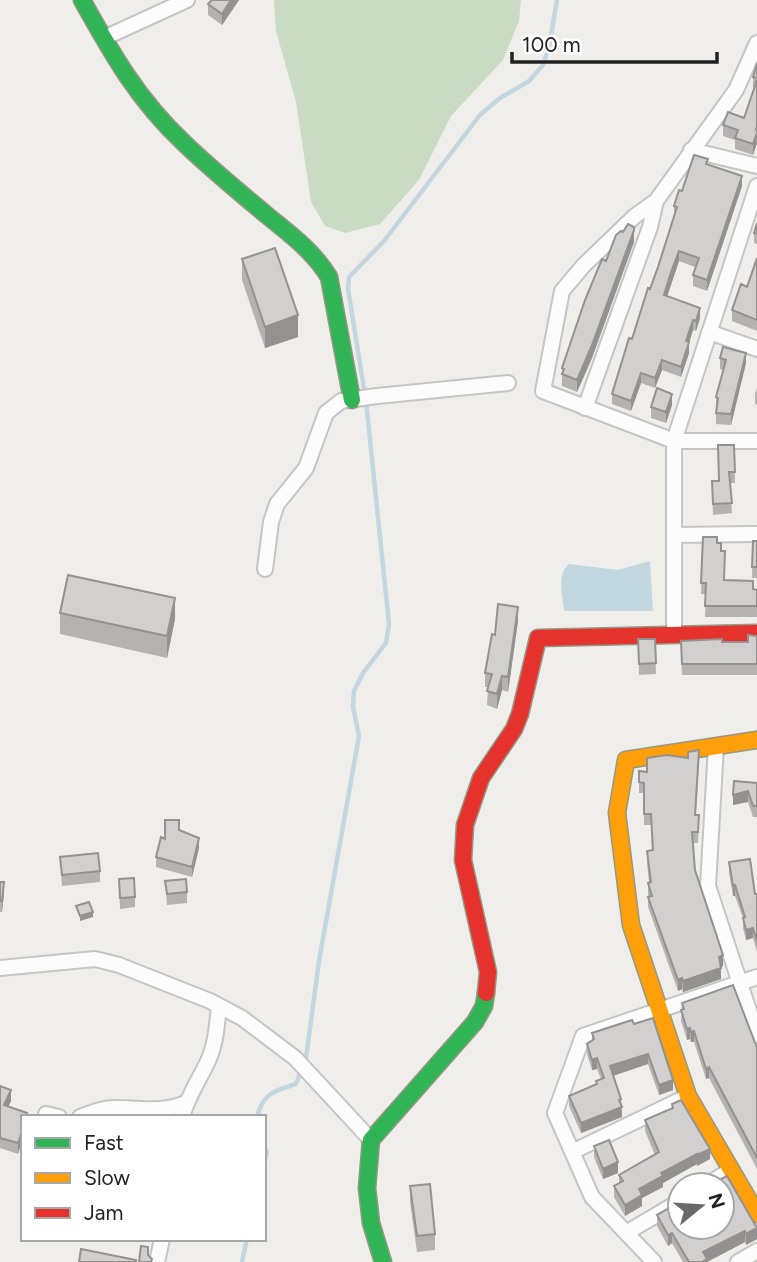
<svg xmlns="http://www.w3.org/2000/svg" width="757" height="1262" font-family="Figtree,sans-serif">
<rect width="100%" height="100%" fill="#efeeeb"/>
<path fill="#cadbc3" d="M274,0H521L519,21L503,60L451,116L419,180L380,224L345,233L325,226L311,202L296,102L276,31Z"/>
<path fill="#c2d6df" d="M650,561L653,611H564C563,595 556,575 569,564L618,570Z"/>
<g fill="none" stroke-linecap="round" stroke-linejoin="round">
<path stroke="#c2d6df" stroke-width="4.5" d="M257,1117C263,1093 274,1091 296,1084L306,1058L319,961L359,736L353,707L354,691L363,673L386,643L389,624L366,401L348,289L349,277L384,241L480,115L500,98L529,81L543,65L549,47L557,0
M264,1146L267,1152L264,1164
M242,1262L247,1239"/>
<defs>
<path id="street" d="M104,38L187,0
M691,150L757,166
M656,201L635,216L584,265L562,291L543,391L674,441H757
M709,332L757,349
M585,408L650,227L656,201L736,90L757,43
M674,535L757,534
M265,569L271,522L277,504L306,468L326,413L341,401L377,396L508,383
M674,633V441L757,186
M716,746L708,886L757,1035
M0,968L95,959L119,965L210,1001L242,1018L295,1058L371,1140
M46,1114L59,1117
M80,1117C91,1113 101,1108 113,1108C140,1107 158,1114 186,1103
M182,1117C188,1096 199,1080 208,1061C216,1044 217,1024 219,1006
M572,1152L688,1096
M706,1185L731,1170
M626,1233L680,1201
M157,1262L162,1239
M654,1262L592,1197L555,1113L583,1036L757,977
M738,1262L757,1251"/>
<path id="fast" d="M82,0C112,54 138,100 184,143C211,169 240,193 269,217C291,235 314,252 329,277L352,400
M383,1262L371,1223L367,1188L371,1140L475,1022L484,1006L486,993"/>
<path id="slow" d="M757,740L626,760L617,813L631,925L688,1096L757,1214"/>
<path id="jam" d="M486,993L488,972L463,860L465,825L481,778L514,729L520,714L538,638L757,633"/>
</defs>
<use href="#street" stroke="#c5c5c3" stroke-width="18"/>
<use href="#fast" stroke="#959884" stroke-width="19"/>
<use href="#slow" stroke="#959884" stroke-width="19"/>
<use href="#jam" stroke="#959884" stroke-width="19"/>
<use href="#street" stroke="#fdfcfc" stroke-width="14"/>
<use href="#fast" stroke="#30b455" stroke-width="16"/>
<use href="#slow" stroke="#ff9f0a" stroke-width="16"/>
<use href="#jam" stroke="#e5322d" stroke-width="16"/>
</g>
<path fill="#b5b3b1" d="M212,0H239L222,25L208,15V4Z
M757,63V143L753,155L735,149V140L723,136V125L744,118L754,88L753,87V77Z
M708,165L742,186L707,291L693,286V275L695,267L679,261L667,296L700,318L696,331L693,330L689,342V353L681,377L662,370L655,388L641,383L631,411L612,404V394L658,267L674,217V206L682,191Z
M757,223V244L754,243V233Z
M623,232L634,242L592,358L577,392L562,386V368L606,261Z
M757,258V331L732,321V310L747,287Z
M242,259L298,337L265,348L242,280Z
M720,358L746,363L731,425L716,424V397L723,370L720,369Z
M757,388V405L755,404V394Z
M672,405L666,423L651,418V407Z
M734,445L735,483H730L732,513L713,515L712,481H718Z
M703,537L717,543L721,551L724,580L753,589L757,590V617H705L706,594H701Z
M753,541H757V578H752Z
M60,613L175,619L167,658L60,634Z
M518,621L508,692L502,690L497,709L487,705L488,687H485V673L495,635Z
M757,636V675H682L681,641L722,642H748Z
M638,639H655L656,674L639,675Z
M699,761L696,815H699L698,843H693L695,870L723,966L721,967V979L683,992L682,989L678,991L648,907V883H649L647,862V851L652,850L651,825H644V793H639V771L647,772Z
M757,783V817H753L748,802L733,805Z
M179,830L199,848L192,877L156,867V857L165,839Z
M60,857L100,871V882L62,886Z
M729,862L755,894H757V952L753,938L746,940L743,928V918L735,896H733L729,872Z
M119,879L135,897V907L120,909Z
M165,881L187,892V903L167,905Z
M0,882L4,893L2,912H0Z
M682,1003L757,1048V1169L709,1078L706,1079L694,1042H691L690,1039L687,1040L681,1021Z
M634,1024L673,1090L659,1095L648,1064L613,1075L621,1099L622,1117L581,1133L569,1106V1096L596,1085V1081L601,1079L597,1069L592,1070L587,1054V1044L592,1041V1033Z
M0,1086L11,1101L8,1107L27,1117H23V1138L18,1154L0,1148Z
M672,1104L710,1159L697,1166V1164L663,1183V1187L642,1198V1206L625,1216L614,1197V1186L619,1184V1175L655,1155L645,1131V1120L672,1108Z
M594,1146L618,1173L603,1179L594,1157Z
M727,1176L757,1226V1239L746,1245L745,1242L707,1262H683L672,1243L668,1246L657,1226V1215L671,1207L673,1210L680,1206V1227H722V1185H715V1182Z
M410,1186L435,1234V1250L417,1252L410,1202Z"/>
<path fill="#939290" d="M231,0H239L222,25V14Z
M757,126V143L753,155V144Z
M742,176V186L707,291V280Z
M634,230V242L592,358L577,392V380Z
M679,251V261L664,306V295Z
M700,308V318L696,331V321Z
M298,315V337L265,348V327Z
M693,320V330L687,350L689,342V353L681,377V367L686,341Z
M746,353V363L731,425V414Z
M662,360V370L655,388V378Z
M641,373V383L631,411V401Z
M672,394V405L666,423V412Z
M175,598V619L167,658V636Z
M518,607V621L508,692V677Z
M502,676V690L497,709V694Z
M748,791V802L733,805V795Z
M199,838V848L192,877V867Z
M4,882V893L2,912V901Z
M735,885V896H733V886Z
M93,912V917L80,921V916Z
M753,928V938L746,940V930Z
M723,955V966L719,968V957Z
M721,968V979L683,992V981Z
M682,978V989L678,991V980Z
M690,1028V1039L687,1040V1029Z
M694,1031V1042H691V1032Z
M648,1054V1064L610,1077V1066Z
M597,1058V1069L592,1070V1060Z
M709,1067V1078L706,1079V1069Z
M673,1080V1090L659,1095V1085Z
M11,1090V1101L4,1115V1105Z
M621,1099L622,1117L581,1133V1123Z
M23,1128V1138L18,1154V1143Z
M710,1149V1159L697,1166V1155Z
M697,1154V1164L663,1183V1187L642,1198V1206L625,1216V1205L639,1189L661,1173Z
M618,1162V1173L603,1179V1169Z
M757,1228V1239L746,1245V1234Z
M745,1231V1242L707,1262H702L703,1252Z
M672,1233V1243L668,1246V1235Z"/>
<path fill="#d2d0ce" stroke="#939290" stroke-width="2" d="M212,0H231L222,14L208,4Z
M757,63V78L753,77Z
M757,80V126L756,130H757V133L753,144L735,138L738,130L723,125L728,112L744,118Z
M694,155L708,159L706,164L742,176L707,280L693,275L699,258L679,251L671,272L664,295L700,308L696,321L693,320L686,341L689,342L681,367L662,360L655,378L641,373L631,401L612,394L629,338L632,339L648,288L650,289L658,267L677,207L674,206L679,190L682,191Z
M757,223V234L754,233Z
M628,224L634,227V230L592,345L577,380L562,374L564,369L562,368L585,300L602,259L606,261L616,235L621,231L623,232Z
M275,248L298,315L265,327L242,259Z
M757,258V320L732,310L741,284L747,287Z
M723,347L746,353L731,414L716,413L718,398L716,397L726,360L720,358Z
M657,388L672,394L666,412L651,407Z
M718,445H734L735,472H729L732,503L713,504L712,481H719Z
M703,537H717V543H721V551H725L724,580L753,581V589L757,590V606H705L706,583H701Z
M753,541H757V567H752Z
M68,575L175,598L167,636L60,613Z
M498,604L518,607L508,677L502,676L497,694L487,691L492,674L485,673L492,634L495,635Z
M748,635L757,636V664H682L681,641L722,639V642H748Z
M638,639H655L656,663L639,664Z
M699,750L695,815H699L698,832H692L695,870L723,955L719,957L721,968L683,981L682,978L678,980L648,897L652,896L648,883L651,882L647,851L653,850L651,814H644V783L639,782V771L647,772V758L667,755L688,758V752Z
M734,781L757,783V806H753L748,791L733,795Z
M165,820H179V830L199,838L192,867L156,857L161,837L165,839Z
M98,853L100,871L62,875L60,857Z
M750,859L755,894H757V941L753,928L746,930L743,918L745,917L735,885L733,886L729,862Z
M134,878L135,897L120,898L119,879Z
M186,879L187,892L167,894L165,881Z
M0,882H4L2,901H0Z
M89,902L93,912L80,916L76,906Z
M733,985L757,1048V1158L709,1067L706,1069L694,1031L691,1032L690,1028L687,1029L681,1010L684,1009L682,1003Z
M653,1018L673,1080L659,1085L648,1054L610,1066L621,1099L619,1100L622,1107L581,1123L569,1096L597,1084L596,1081L604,1078L597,1058L592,1060L587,1044L594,1039L592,1033L632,1020L634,1024Z
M0,1086L11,1090L4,1105L27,1113L26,1117H23V1128L18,1143L0,1138Z
M681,1100L710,1149L697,1155V1154L661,1173L663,1176L639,1189L642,1195L625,1205L614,1186L623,1181L619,1175L659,1152L645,1120L673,1108L672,1104Z
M609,1140L618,1162L603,1169L594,1146Z
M727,1176L757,1228L746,1234L745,1231L703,1252L707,1259L702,1262H689L672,1233L668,1235L657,1215L671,1207L673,1210L680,1206V1227H722V1185H716L715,1182Z
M430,1184L435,1234L417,1236L410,1186Z
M141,1246L148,1247V1255L152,1259L151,1262H139Z
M81,1249L136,1260V1262H79Z"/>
<rect x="21" y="1115" width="245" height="126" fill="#ffffff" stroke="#a7a7a7" stroke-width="2"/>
<rect x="35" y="1138" width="35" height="10" fill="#30b455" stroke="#a7a7a7" stroke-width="2"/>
<text x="84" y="1150" font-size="21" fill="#222222">Fast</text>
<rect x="35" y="1173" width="35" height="10" fill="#ff9f0a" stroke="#a7a7a7" stroke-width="2"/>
<text x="84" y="1185" font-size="21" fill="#222222">Slow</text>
<rect x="35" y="1208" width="35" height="10" fill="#e5322d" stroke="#a7a7a7" stroke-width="2"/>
<text x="84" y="1220" font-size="21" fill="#222222">Jam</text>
<g transform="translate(701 1206) rotate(72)"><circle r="33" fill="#ffffff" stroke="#a7a7a7" stroke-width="2"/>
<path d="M0-5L12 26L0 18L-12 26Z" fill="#6a6968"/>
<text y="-10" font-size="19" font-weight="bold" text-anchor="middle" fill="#222222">N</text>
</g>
<path d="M512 52v10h205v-10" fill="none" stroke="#222222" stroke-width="3.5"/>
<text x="522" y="52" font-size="21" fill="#222222" stroke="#ffffff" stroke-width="5" paint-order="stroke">100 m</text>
</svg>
